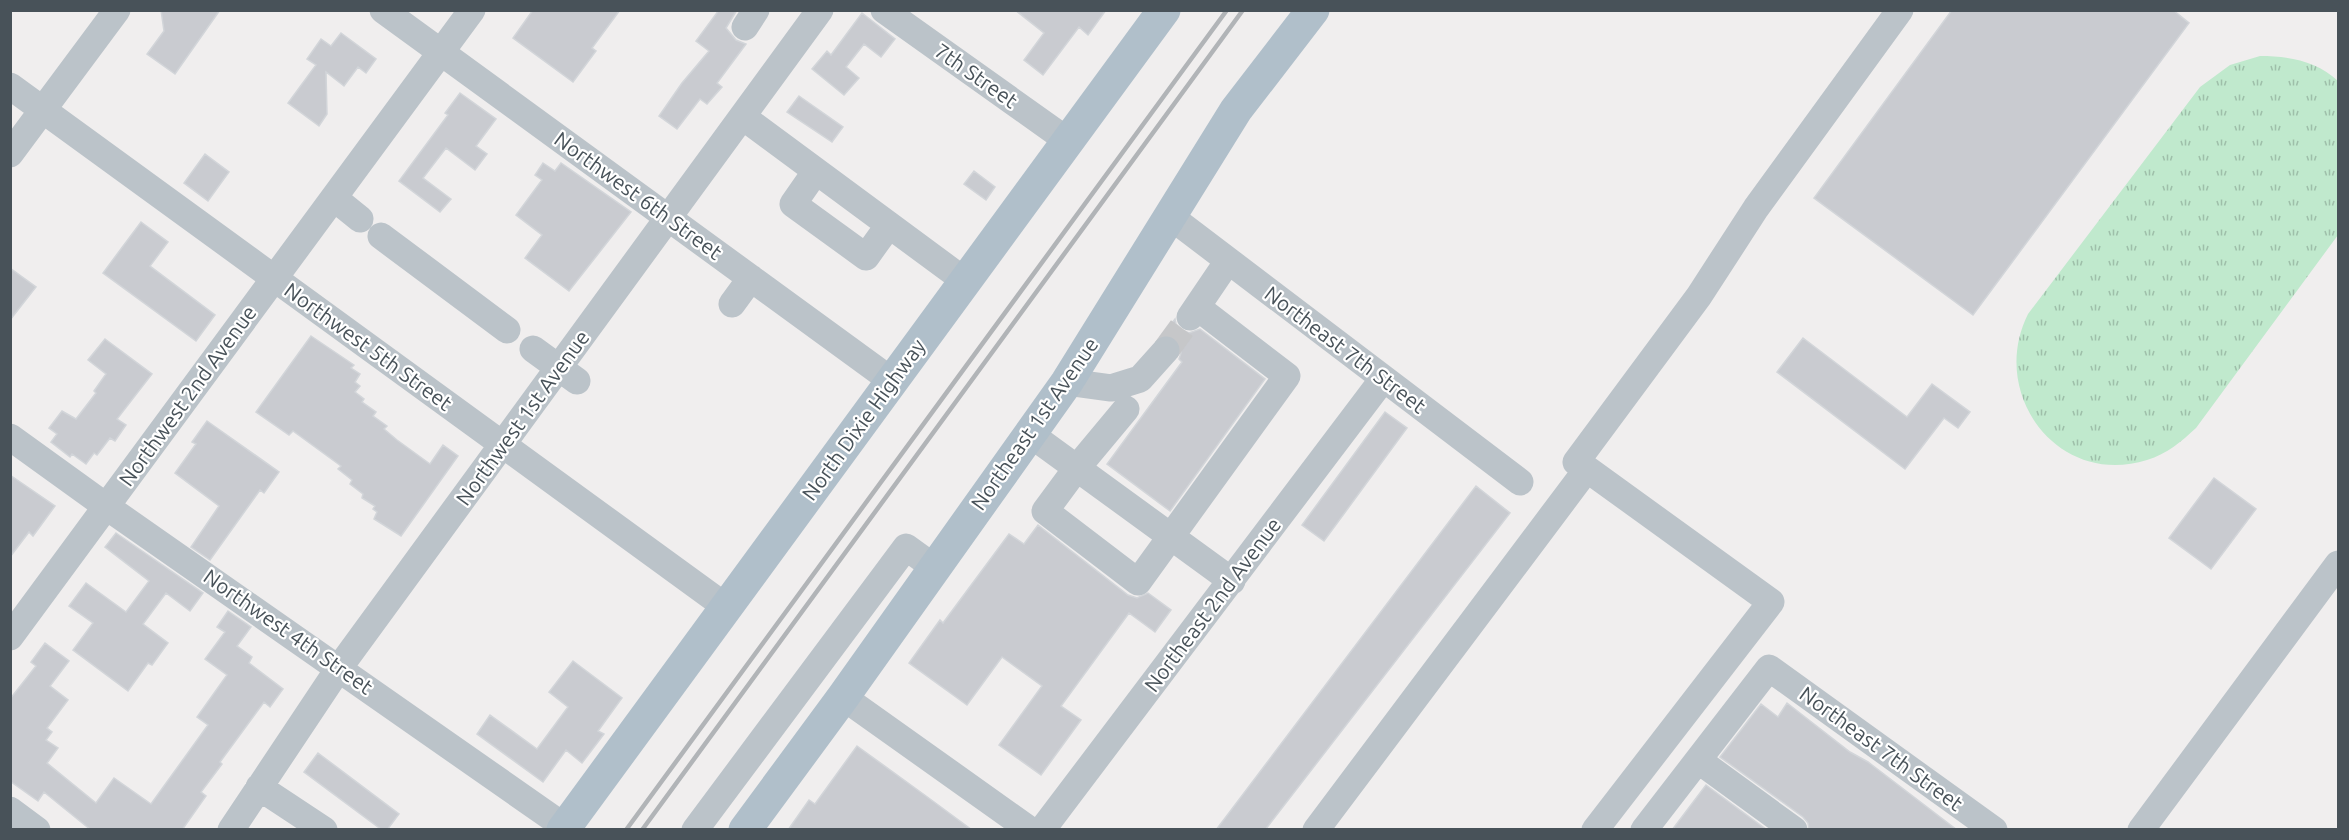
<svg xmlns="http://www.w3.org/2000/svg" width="2349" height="840" font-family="Ubuntu,sans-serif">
<defs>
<pattern id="grass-tufts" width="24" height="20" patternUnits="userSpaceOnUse" patternTransform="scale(1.5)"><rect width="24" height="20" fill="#c0e9cd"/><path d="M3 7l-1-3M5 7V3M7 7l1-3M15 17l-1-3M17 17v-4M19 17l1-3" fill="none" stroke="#9ebfa9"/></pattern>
</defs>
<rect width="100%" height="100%" fill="#f0eeee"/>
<path fill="url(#grass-tufts)" d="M2260,56C2288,56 2317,61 2338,81V235L2196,428C2182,441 2167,454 2147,460C2058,488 1988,394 2028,314L2200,87L2230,65Z"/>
<path fill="#c9cbd0" stroke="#d2d5d9" stroke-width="1.5" d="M161,10H220L175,74L147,54L164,31Z
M533,10H620L592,48L596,51L573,82L513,38Z
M719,10H737L726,28L736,40L746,44L717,83L722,87L707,104L700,99L677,129L659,116L682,83L709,51L696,41Z
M1015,10H1106L1088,35L1079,27L1043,75L1024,60L1044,33Z
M1952,10H2173L2189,23L1973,315L1814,198Z
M862,13L895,39L881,57L864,44L846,67L859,78L844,95L812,69L827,51L831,55Z
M341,33L376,59L366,73L358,67L344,86L326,72L327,114L319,126L288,103L316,65L307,59L321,39L331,46Z
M460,93L496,119L476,146L487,154L475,170L446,148L423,178L451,199L440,212L399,181L448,115L445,113Z
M799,96L843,127L832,142L787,112Z
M205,154L229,172L208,201L184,183Z
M543,163L555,171L561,163L631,212L569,291L525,258L542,235L516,215L542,180L535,175Z
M974,171L995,187L986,200L964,184Z
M141,222L168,242L150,266L215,315L196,341L103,273Z
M10,268L36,287L10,320Z
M1175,319L1176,324L1182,330L1189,333L1200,329L1265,379L1170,511L1107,464L1182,362L1179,359L1181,353V346L1177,339L1170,335H1163Z
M311,336L354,365L351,368L360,374L355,382L360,386L355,392L364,399L362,402L376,412L373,416L387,426L384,429L397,440L430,464L443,445L458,456L401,536L374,519L377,512L373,509L375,506L362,498L363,494L350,484L352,480L338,469L341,466L293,431L289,435L256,412Z
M1803,338L1907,417L1932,384L1970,412L1958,428L1944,418L1905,469L1777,372Z
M105,339L152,374L117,419L126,425L115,441L110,438L97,455L94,453L86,464L72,454L70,457L51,442L57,434L49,428L62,411L76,419L96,393L94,391L106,374L88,360Z
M1385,412L1407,428L1324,541L1302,525Z
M207,421L279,472L264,493L260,490L210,560L191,547L219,506L175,473L196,444L192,442Z
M10,475L55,506L33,536L29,532L10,557Z
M2214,478L2256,509L2211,569L2169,538Z
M1476,486L1510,513L1265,830H1216Z
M1038,525L1128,595L1137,598L1148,593L1171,610L1155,632L1129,613L1061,706L1081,720L1041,775L999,745L1042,686L1002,657L967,705L909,663L940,620L943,623L1009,534L1024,544Z
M116,533L203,593L190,611L166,593L143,624L168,643L152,665L148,663L128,691L73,650L93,623L69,606L86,583L126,612L149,581L105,547Z
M228,611L251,627L237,646L252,657L249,663L283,689L270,707L264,702L220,762L222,764L201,792L206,796L182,830H91L44,792L38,801L10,781V699L36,666L31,662L45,643L69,661L50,686L68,700L47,728L52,732L46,740L58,748L47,763L96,803L114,778L151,804L208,725L197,717L227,675L205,659L225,632L217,627Z
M573,661L622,698L598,731L604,734L582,763L566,750L543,782L477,734L490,715L537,749L568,707L549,692Z
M1787,703L1850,752L1868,762L1957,830H1809L1808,823L1803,817L1720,757L1761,704L1778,717Z
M857,746L926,796L972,830H788L809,800L815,804Z
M318,753L399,814L387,830H382L304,772Z
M1706,785L1767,830H1672Z"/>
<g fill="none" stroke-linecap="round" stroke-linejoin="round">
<path stroke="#c6c7c9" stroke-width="27" stroke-dasharray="27 14" stroke-linecap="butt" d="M1166,350L1190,317"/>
<path stroke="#bbc3c9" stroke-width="27" d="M383,10L892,381
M884,10L1068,141
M745,27L756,10
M10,86L726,607
M743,117L965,281
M10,154L117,10
M816,171L793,204L866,257L889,225
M334,198L360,219
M1171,217L1520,482
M381,236L507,330
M732,304L751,278
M1190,317L1228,261
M533,349L577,381
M1067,382L1111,388L1140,379L1166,350
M1126,409L1076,469L1045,511L1138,582L1287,376L1197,307
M1030,434L1232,581
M10,437L107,507L565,827
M1587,469L1576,462L1699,296L1756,208L1900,10
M10,637L472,10
M843,697L1030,830
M1698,760L1794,830
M259,787L324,830
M10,810L37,830
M231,830L339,668L820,10
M695,830L906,547L935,568
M1042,830L1383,379
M1316,830L1587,469L1771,602L1595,830
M1644,830L1769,668L1994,830
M2141,830L2338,564"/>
<path stroke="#b0bfca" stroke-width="33" d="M563,830L1164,10
M745,830L843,697L1067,382L1236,110L1313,10"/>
<path stroke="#b1b4b7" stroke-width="4.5" d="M626,830L1227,10
M642,830L1243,10"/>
</g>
<g text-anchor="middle" stroke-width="4.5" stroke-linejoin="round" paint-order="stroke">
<g font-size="21" fill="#485259" stroke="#fff">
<text transform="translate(976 76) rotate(35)" y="7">7th Street</text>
<text transform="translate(638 196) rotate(36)" y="7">Northwest 6th Street</text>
<text transform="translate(368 347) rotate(36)" y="7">Northwest 5th Street</text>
<text transform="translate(1345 350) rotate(37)" y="7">Northeast 7th Street</text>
<text transform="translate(188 396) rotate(-54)" y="7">Northwest 2nd Avenue</text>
<text transform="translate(523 418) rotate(-54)" y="7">Northwest 1st Avenue</text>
<text transform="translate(864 420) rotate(-54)" y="7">North Dixie Highway</text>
<text transform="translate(1035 424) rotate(-55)" y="7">Northeast 1st Avenue</text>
<text transform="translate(1213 605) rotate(-53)" y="7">Northeast 2nd Avenue</text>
<text transform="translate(288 632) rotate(35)" y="7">Northwest 4th Street</text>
<text transform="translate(1881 749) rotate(36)" y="7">Northeast 7th Street</text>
</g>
</g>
<rect width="2349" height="840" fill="none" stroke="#485259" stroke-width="24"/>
</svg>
